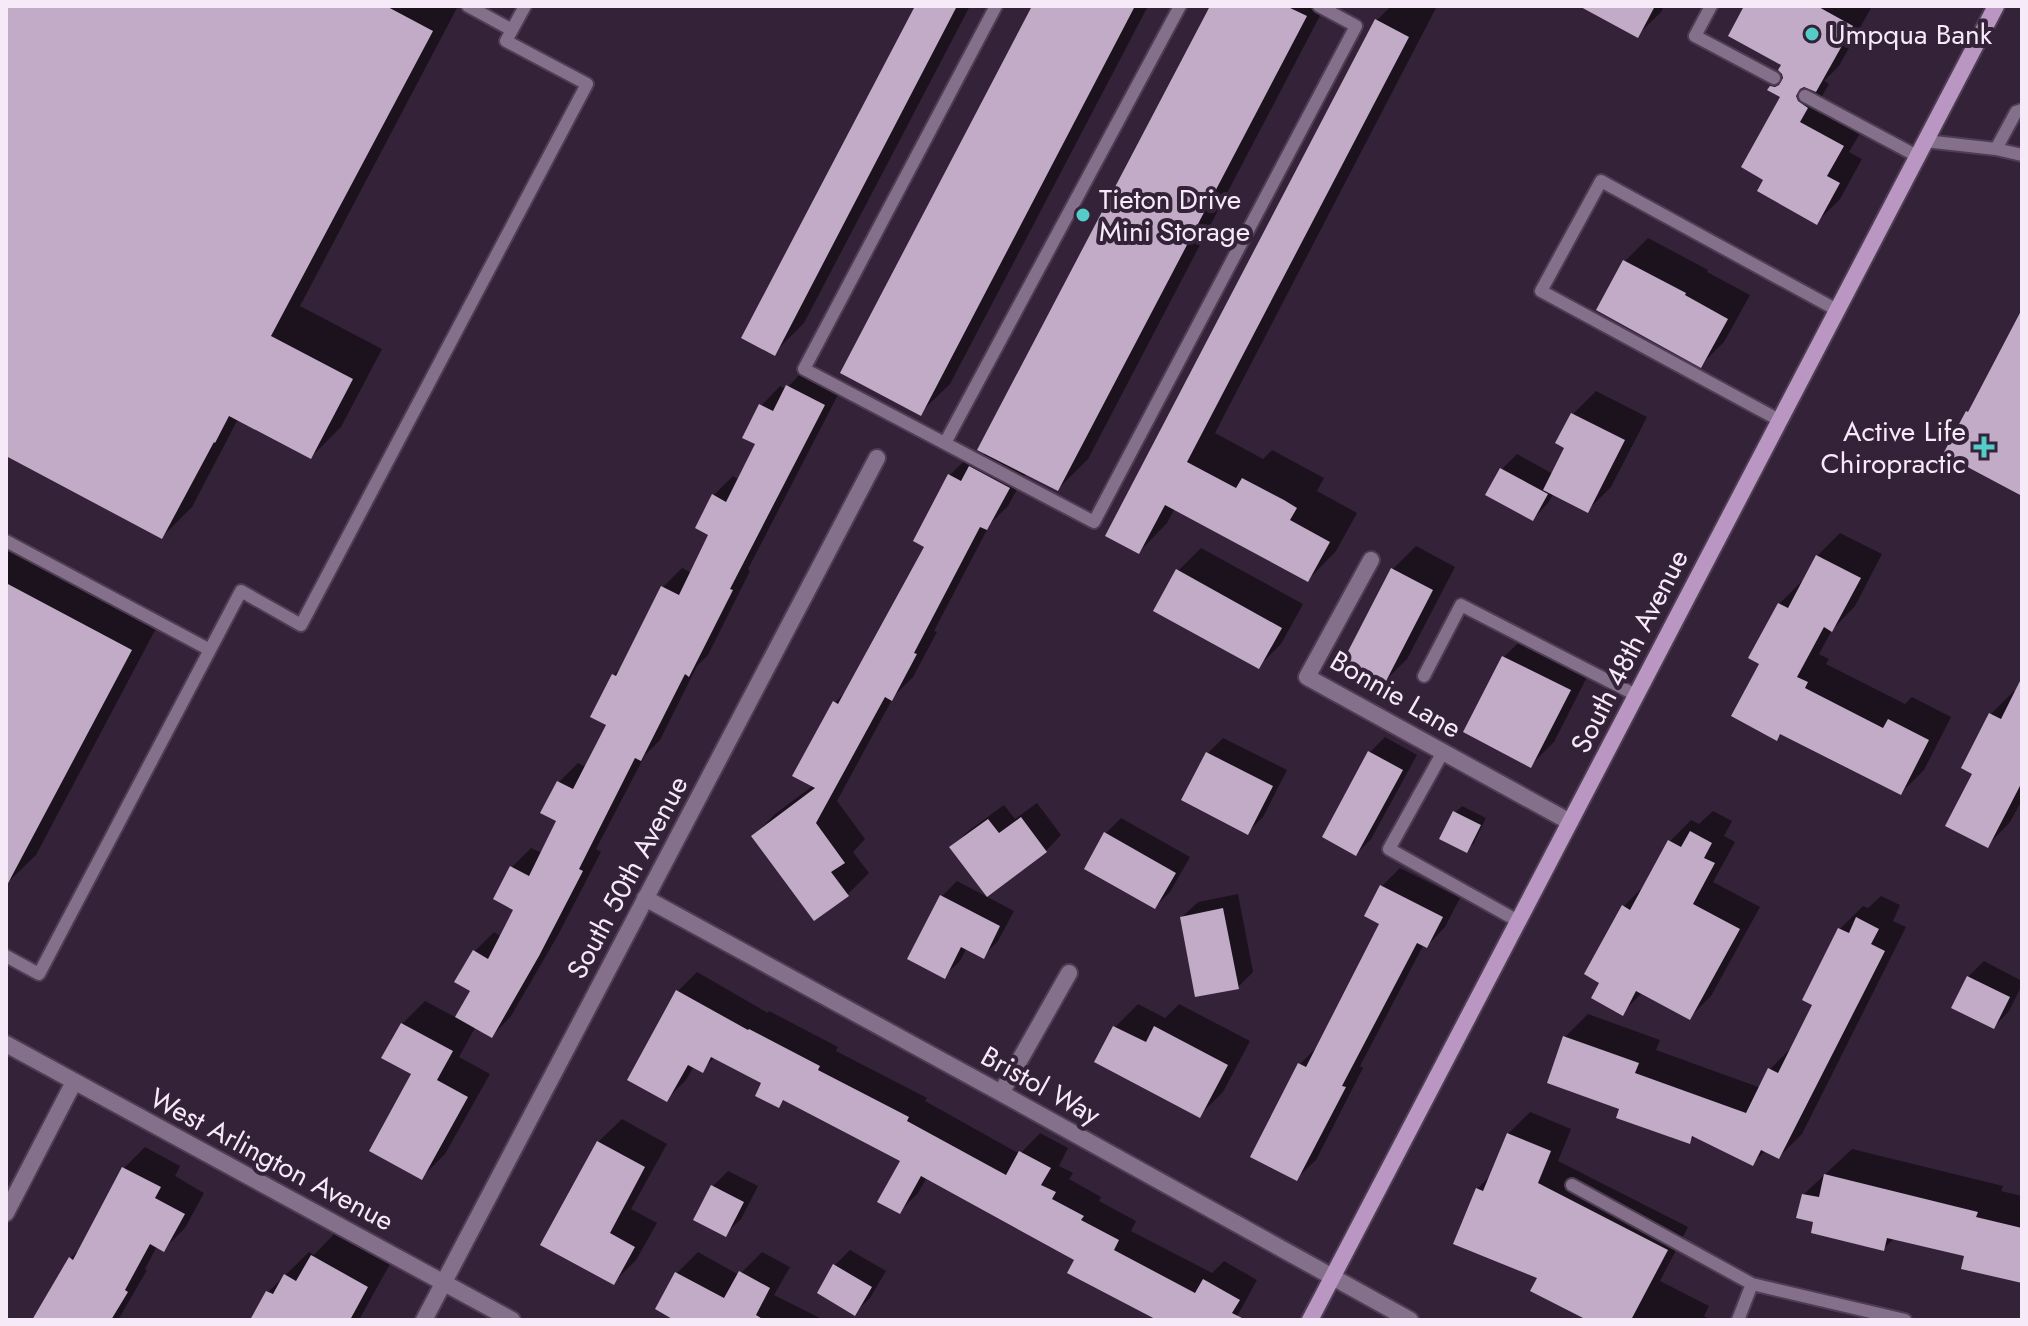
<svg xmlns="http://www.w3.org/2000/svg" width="2028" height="1326" font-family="Jost,sans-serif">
<rect width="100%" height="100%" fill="#342238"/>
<path fill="#0007" d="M6,6H458L300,306L382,349L341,427L311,457L238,419L192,507L162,537L6,454Z
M917,6H970L804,323L774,353Z
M1035,6H1148L950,384L920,413Z
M1212,6H1325L1088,459L1058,489L1026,473L1008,506L990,524L934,631L937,632L913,677L894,696L837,801L865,839L853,852L869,873L847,895L754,836L775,814L814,785L835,703L849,688L926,546L950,475L971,454L980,458L986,452Z
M1391,6H1433L1436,8L1215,433L1263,459L1272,450L1324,478L1317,491L1357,513L1336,551L1308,580L1175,508L1167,523L1139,552L1377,20Z
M1583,6H1664L1661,12L1638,35Z
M1746,6H1872L1839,66L1824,81L1829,84L1821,98L1866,123L1849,152L1862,159L1840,199L1817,222L1766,179L1783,96L1771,87L1784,74L1783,64Z
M1648,238L1708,270L1707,272L1750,295L1724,342L1701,365L1625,261Z
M807,367L843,385L748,569L750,571L708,655L697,666L660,740L645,755L596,849L601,852L558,935L511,1016L492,1036L476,1026L459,1057L490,1074L445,1154L422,1177L414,1074L402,1024L425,1001L457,1018L473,991L474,952L494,932L502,937L516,909L496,898L512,867L531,848L542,853L559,820L558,783L578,763L586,767L608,724L614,675L624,664L663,587L682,568L692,573L711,534L714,495L733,476L739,480L758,443L761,406L780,386L786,389Z
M1596,391L1647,417L1611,487L1588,510L1554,493L1548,503L1533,519L1488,494L1502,469L1517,454L1553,474L1567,447L1573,414Z
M1840,533L1882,554L1855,606L1832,630L1819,654L1829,659L1826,664L1905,704L1912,697L1951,717L1924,770L1901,793L1782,733L1777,738L1762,663L1779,604L1802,581L1804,582L1817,556Z
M6,536L161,619L36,855L6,884Z
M1416,546L1455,567L1407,659L1384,682L1392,570Z
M1201,548L1303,604L1281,644L1258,667L1178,571Z
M1527,634L1592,667L1554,742L1531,765L1504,657Z
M2022,682V800L2010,822L1987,846L1974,773L1991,714L2014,691L2017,692Z
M1385,737L1417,755L1371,839L1356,854L1370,752Z
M1223,738L1287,770L1263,817L1248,832L1208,753Z
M1037,803L1061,835L1046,851L988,895L952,847L967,832L1004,805L1015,819Z
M1462,806L1486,818L1474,843L1467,850L1455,813Z
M1713,811L1732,821L1724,836L1735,842L1713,882L1760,907L1711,996L1690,1017L1643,992L1622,1013L1602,982L1623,907L1645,885L1670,841L1691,820L1699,824Z
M1121,818L1190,857L1170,892L1155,907L1106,833Z
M1400,868L1460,898L1445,927L1427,946L1424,944L1360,1066L1363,1068L1316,1160L1297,1178L1300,1064L1319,1045L1382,923L1381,887Z
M957,881L1014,911L998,941L983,956L967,947L960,961L944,976L942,896Z
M1238,894L1253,972L1238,987L1182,917L1198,902Z
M1881,896L1900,905L1893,921L1906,927L1802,1134L1779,1157L1766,1150L1753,1163L1696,1135L1689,1142L1622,1108L1565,1037L1588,1014L1660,1040L1656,1050L1761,1088L1770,1069L1794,1045L1814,1004L1840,929L1863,906L1868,908Z
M1984,961L2022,981V985L2009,1011L1994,1027L1968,977Z
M697,972L768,1013L769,1011L838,1047L836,1051L927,1098L925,1101L1020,1154L1040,1133L1068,1148L1059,1166L1073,1173L1069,1179L1101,1197L1099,1201L1136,1221L1131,1231L1212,1273L1224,1261L1257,1280L1235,1320H1161L1077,1259L927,1177L918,1193L899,1212L903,1160L785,1099L778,1106L764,1082L715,1057L702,1070L694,1066L686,1080L667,1099L678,991Z
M1138,1004L1165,1018L1179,1004L1250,1041L1223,1092L1200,1115L1115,1027Z
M1530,1112L1571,1129L1558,1161L1688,1227L1660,1281L1709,1306L1704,1316L1712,1320H1592L1540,1277L1477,1189L1491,1175L1508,1134Z
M622,1119L667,1144L631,1209L657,1223L636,1260L613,1283L598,1142Z
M145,1147L180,1166L175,1176L204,1193L185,1228L164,1249L157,1246L145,1269L147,1270L118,1320H34L70,1259L82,1246L124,1168Z
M1852,1149L2003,1186L2001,1191L2022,1196V1281L1966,1255L1895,1238L1883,1249L1816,1220L1803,1195Z
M728,1171L758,1186L741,1219L725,1234L713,1186Z
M335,1233L390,1264L359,1320H252L268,1292L309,1252L314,1255Z
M850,1250L886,1271L870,1298L855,1313L835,1265Z
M698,1252L739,1275L762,1252L790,1267L774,1295L824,1320H678L657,1308L677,1273Z"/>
<path fill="#c1abc6" d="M6,6H386L433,31L271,336L353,379L311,459L229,416L215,443L214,442L162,539L6,456Z
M915,6H957L775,356L741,338Z
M1032,6H1135L921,416L840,373Z
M1210,6H1286L1307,16L1058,491L977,450Z
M1579,6H1655L1638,38Z
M1744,6H1817L1853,26L1816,92L1804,87L1800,89L1796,96L1798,101L1808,108L1800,122L1844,146L1827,176L1840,183L1817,225L1757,191L1763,180L1741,167L1780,97L1767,90L1770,86L1775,87L1779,85L1783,78L1782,74L1778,70L1781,65L1728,36Z
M1375,19L1409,37L1187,462L1236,488L1242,478L1284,500L1297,508L1290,520L1330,542L1308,582L1165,505L1139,554L1105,536Z
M1623,260L1686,293L1685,295L1728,319L1701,368L1596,310Z
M2022,309V496L1943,454L1966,411L1968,412Z
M786,385L825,405L730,589L733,590L689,677L685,674L641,761L635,758L579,869L583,871L539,956L492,1038L455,1017L470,991L454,982L473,950L488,959L513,910L493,899L510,866L529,876L556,821L540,813L557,781L573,789L606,725L590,717L612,674L616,676L661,586L679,595L708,535L695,528L712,494L726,502L755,444L742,438L759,404L773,411Z
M1571,413L1625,440L1588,513L1543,490L1564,448L1555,443Z
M969,466L1010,488L987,530L980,527L914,653L917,654L892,701L885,697L816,823L845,863L831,872L849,896L814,921L751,836L815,788L792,776L833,701L838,704L924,547L913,541L948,474L961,481Z
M1500,468L1548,494L1533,521L1485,495Z
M1816,555L1861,578L1832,632L1824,627L1797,677L1808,682L1805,688L1883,728L1888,719L1929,740L1901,795L1780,734L1777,741L1731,716L1759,664L1748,658L1778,603L1788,608Z
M1391,568L1433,590L1384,685L1342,663Z
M1176,569L1282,628L1259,669L1153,611Z
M6,583L132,650L6,887Z
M1502,656L1571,690L1531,768L1463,732Z
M2022,677V782L1988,848L1945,826L1972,774L1961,768L1989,713L2001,719Z
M1368,751L1403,770L1356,856L1322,837Z
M1206,752L1273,786L1248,835L1181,800Z
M1453,811L1481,825L1467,853L1439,839Z
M1021,817L1047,852L987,897L949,847L988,819L999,833Z
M1690,831L1712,843L1704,858L1715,863L1693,904L1740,929L1690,1020L1636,991L1623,1016L1591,998L1599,983L1584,974L1622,905L1630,910L1668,840L1681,847Z
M1104,832L1176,873L1155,909L1084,869Z
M1380,885L1443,917L1427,948L1417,943L1342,1086L1346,1087L1297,1181L1250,1157L1298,1063L1306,1067L1379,924L1364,916Z
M940,895L1000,926L984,959L961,947L945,979L907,959Z
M1223,908L1239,989L1195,997L1180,917Z
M1856,917L1879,929L1871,944L1885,951L1779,1159L1761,1150L1753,1166L1692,1136L1690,1144L1616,1118L1619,1109L1547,1083L1563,1036L1639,1063L1635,1073L1746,1113L1768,1068L1778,1073L1812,1005L1802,1000L1838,928L1849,933Z
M1967,976L2010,997L1994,1029L1951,1008Z
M676,990L748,1030L749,1029L820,1066L818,1070L909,1117L907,1121L1006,1175L1019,1151L1051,1168L1041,1185L1056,1192L1052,1199L1084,1216L1081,1220L1119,1240L1114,1250L1195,1293L1203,1279L1240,1300L1232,1313L1246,1320H1157L1067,1273L1074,1260L921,1176L900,1214L877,1202L900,1161L783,1100L779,1108L755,1096L761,1083L711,1057L703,1073L688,1065L667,1102L627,1080Z
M401,1023L453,1051L437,1080L468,1097L422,1180L369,1151L411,1074L381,1058Z
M1113,1026L1146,1042L1154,1026L1228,1065L1200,1118L1094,1062Z
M1507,1133L1551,1151L1538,1183L1668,1250L1631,1320H1587L1530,1291L1537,1278L1453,1244L1476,1188L1483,1191Z
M597,1141L645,1167L610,1233L635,1247L614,1285L540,1245Z
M122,1167L161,1187L155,1198L185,1214L164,1252L150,1244L125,1290L128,1292L111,1320H32L69,1257L73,1260Z
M1824,1174L1978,1212L1976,1217L2022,1228V1283L1961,1269L1964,1256L1887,1238L1884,1251L1811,1233L1813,1222L1796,1218L1802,1194L1819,1197Z
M711,1185L744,1202L726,1237L693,1220Z
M311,1255L368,1287L350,1320H250L266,1291L273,1294L284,1274L296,1281Z
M833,1264L872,1287L855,1316L817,1293Z
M739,1271L770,1288L756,1315L764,1320H674L655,1309L675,1272L724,1298Z"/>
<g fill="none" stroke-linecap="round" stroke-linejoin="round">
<defs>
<path id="lane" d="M468,6L512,30
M996,6L804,369L1094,522L1356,26L1319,6
M1711,6L1695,36L1774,78
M1805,96L1917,156
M1925,141L1996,149L2022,155
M1996,149L2016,112L2022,110
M1779,420L1541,291L1601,181L1837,310
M945,443L1180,6
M6,541L210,650
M1424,676L1461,605L1636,695
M1443,752L1389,849L1518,921
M6,956L39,974L241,591L301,625L587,84L506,41L525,6
M1572,1185L1752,1284L1905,1320
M1738,1320L1752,1284"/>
<path id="street" d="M1371,560L1307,677L1570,822
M645,898L1001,1093L1410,1320
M6,1044L512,1320
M1001,1093L1069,973
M6,1213L74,1082
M424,1320L877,458"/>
<path id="secondary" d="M1310,1320L1996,6"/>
</defs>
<use href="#lane" stroke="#4f3e53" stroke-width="16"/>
<use href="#street" stroke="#4f3e53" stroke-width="20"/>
<use href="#secondary" stroke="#4f3e53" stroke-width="20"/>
<use href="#lane" stroke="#85708b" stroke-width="12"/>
<use href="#street" stroke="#85708b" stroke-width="16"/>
<use href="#secondary" stroke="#b997c2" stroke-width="16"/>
</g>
<g fill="#54cdc8" stroke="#342238" stroke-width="3">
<circle cx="1812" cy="34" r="8"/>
<circle cx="1083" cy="215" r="8"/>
<path d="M1980 435h8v8h8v8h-8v8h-8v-8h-8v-8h8z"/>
</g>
<g text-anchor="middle" stroke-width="8" stroke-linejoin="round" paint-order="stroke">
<g font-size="28" fill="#f6eaf9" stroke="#342238" text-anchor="start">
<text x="1828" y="44">Umpqua Bank</text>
<text x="1099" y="209">Tieton Drive<tspan x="1099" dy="32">Mini Storage</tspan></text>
<text x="1966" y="441" text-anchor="end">Active Life<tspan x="1966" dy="32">Chiropractic</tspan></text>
</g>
<g font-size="28" fill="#f6eaf9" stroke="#342238">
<text transform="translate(1629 651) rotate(-63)" y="10">South 48th Avenue</text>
<text transform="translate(1396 694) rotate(30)" y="10">Bonnie Lane</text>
<text transform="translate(627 877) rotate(-62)" y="10">South 50th Avenue</text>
<text transform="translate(1041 1085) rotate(29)" y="10">Bristol Way</text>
<text transform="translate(272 1159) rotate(28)" y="10">West Arlington Avenue</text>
</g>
</g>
<rect width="2028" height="1326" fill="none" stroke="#f6eaf9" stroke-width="16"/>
</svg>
